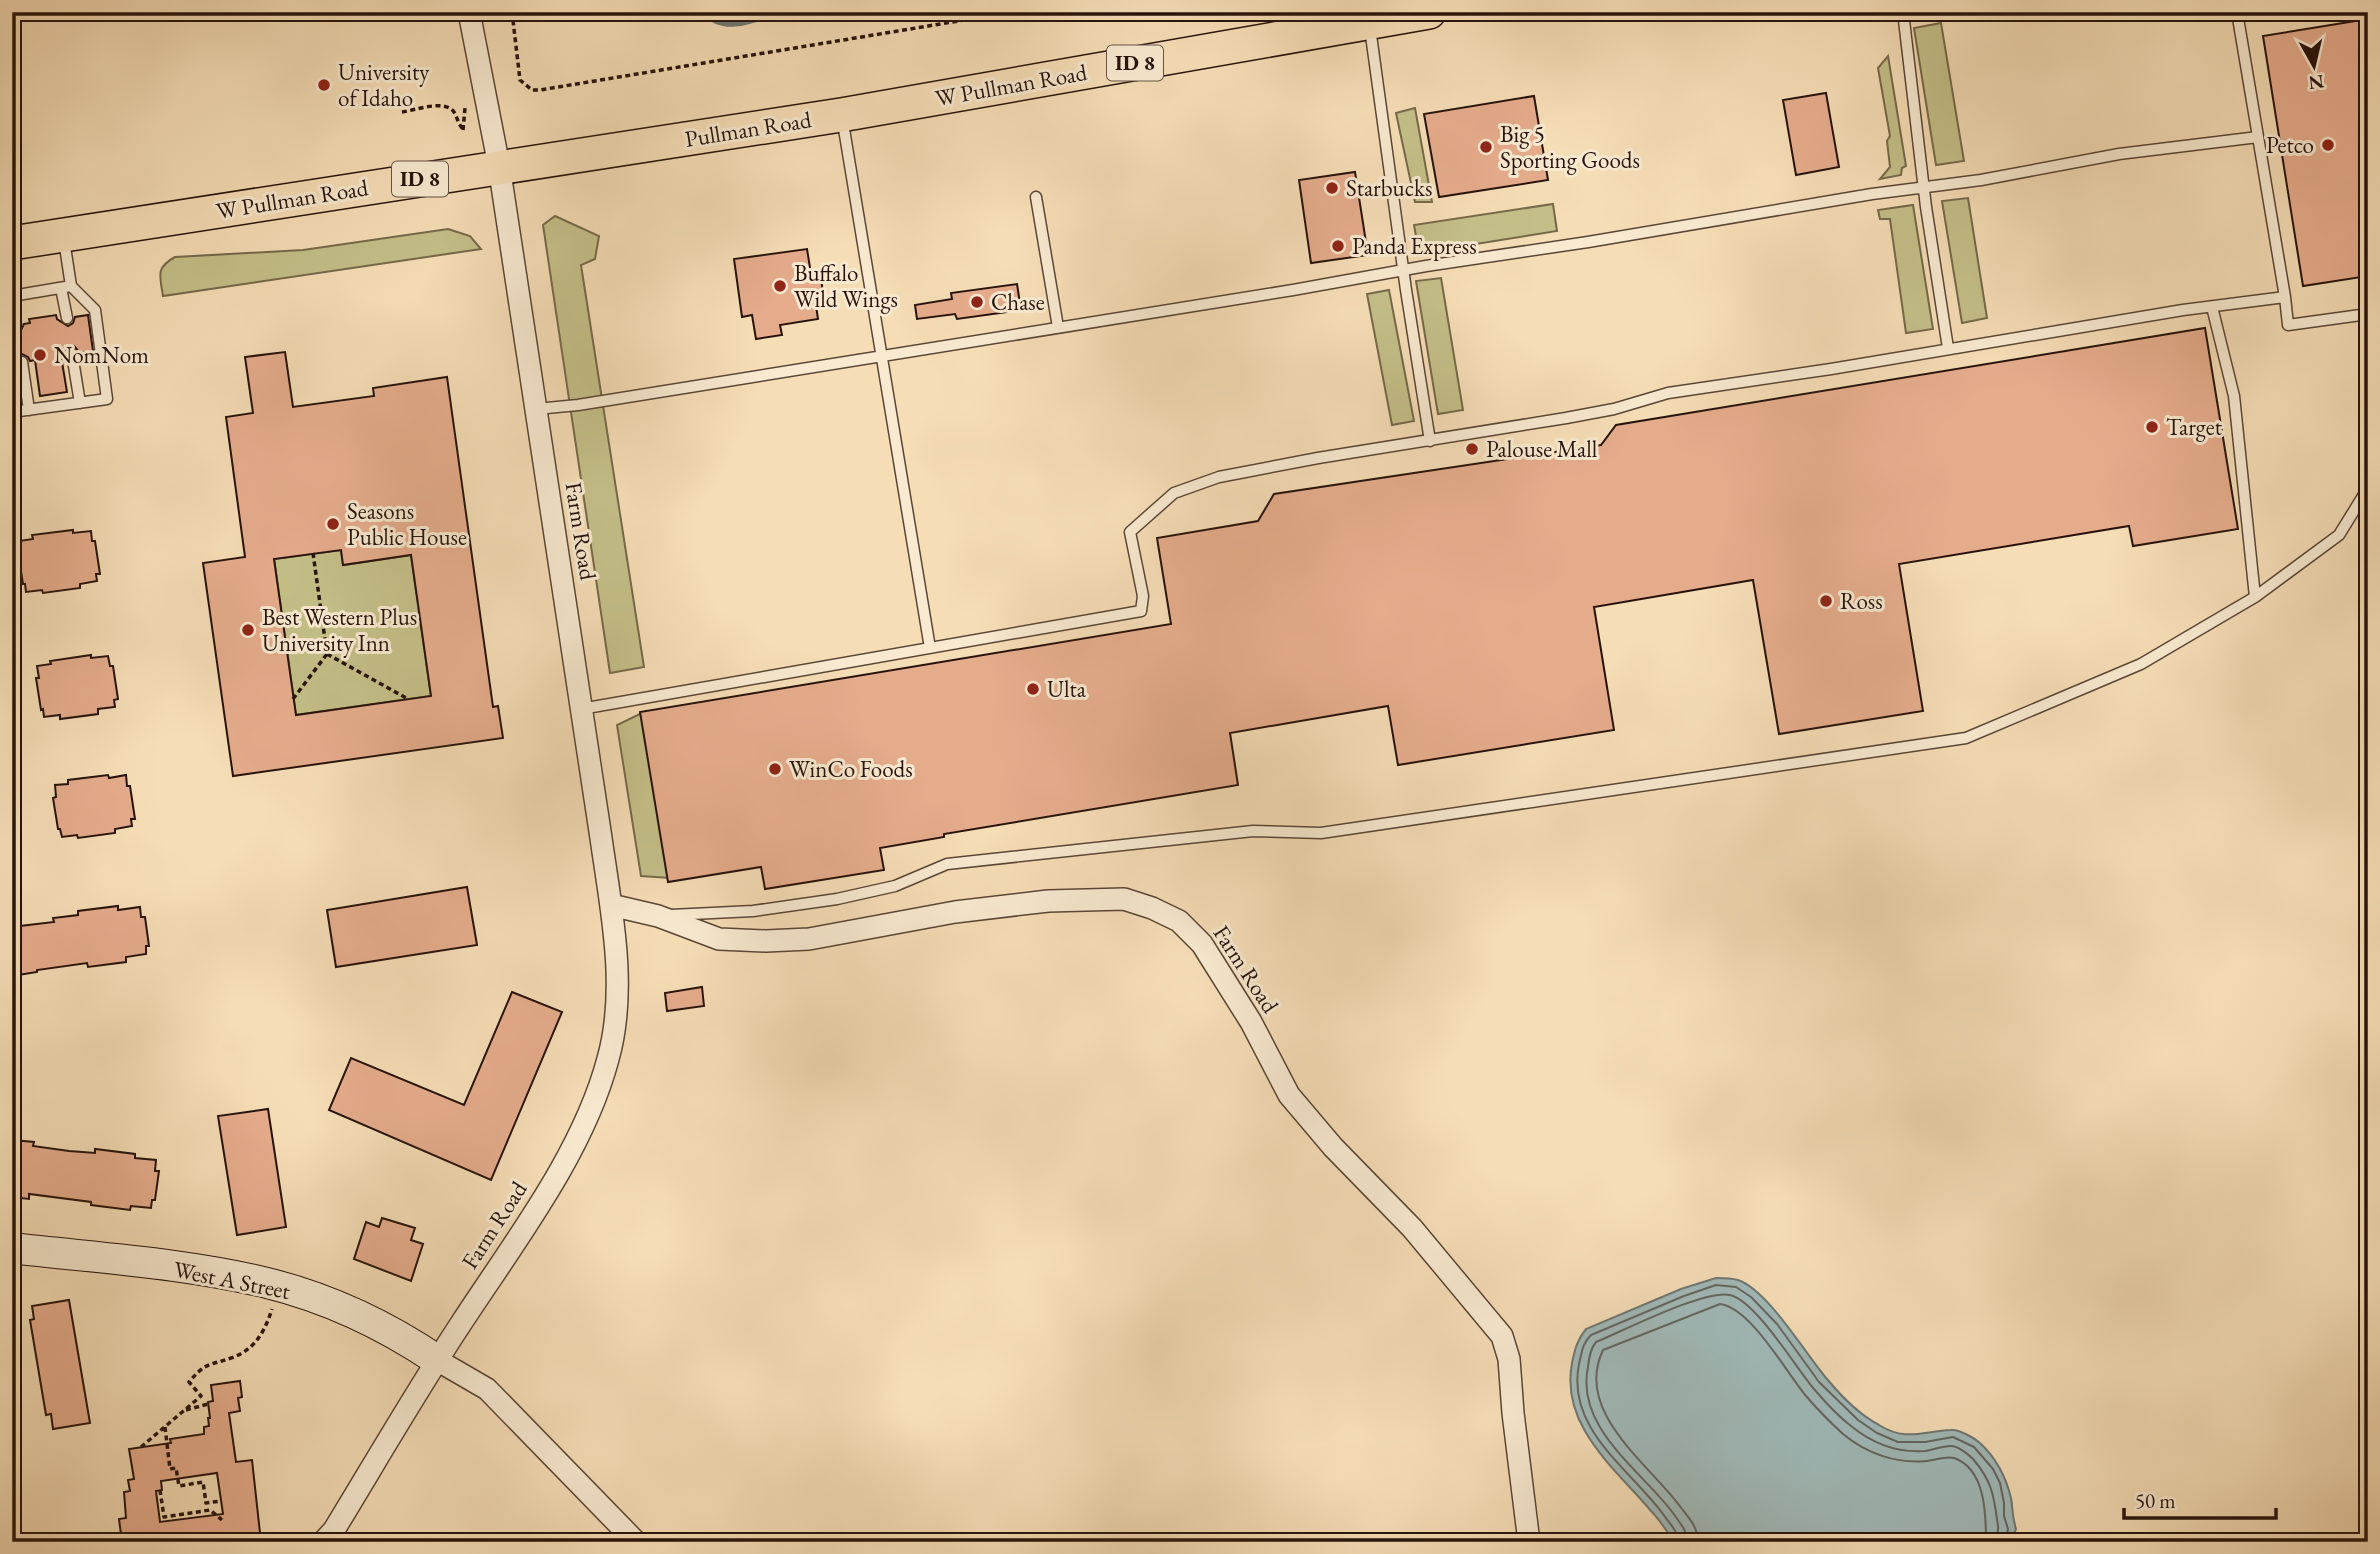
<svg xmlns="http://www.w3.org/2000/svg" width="2380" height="1554" font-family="'EB Garamond',serif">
<rect width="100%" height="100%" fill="#f5ddb6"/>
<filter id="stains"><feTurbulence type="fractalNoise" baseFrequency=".00286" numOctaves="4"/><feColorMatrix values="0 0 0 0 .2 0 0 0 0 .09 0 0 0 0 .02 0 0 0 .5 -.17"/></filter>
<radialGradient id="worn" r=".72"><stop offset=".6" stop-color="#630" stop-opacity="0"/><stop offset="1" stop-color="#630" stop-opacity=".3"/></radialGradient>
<path fill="#c4bf88" stroke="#76694a" stroke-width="2" d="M1941,23L1964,161L1936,165L1914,28Z
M1888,56L1906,166L1902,168L1901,175L1880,179L1890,167L1887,141L1890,136L1878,68Z
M1415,108L1432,202H1415L1396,113Z
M1968,198L1987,318L1962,323L1942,201Z
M1553,204L1557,231L1419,253L1414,225Z
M1913,205L1933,329L1906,333L1890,219H1880L1878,210Z
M555,216L599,236L595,259L581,265L644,667L610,673L543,225Z
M448,229L470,236L481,249L163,296C160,276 155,268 175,257L303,250Z
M1441,278L1463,410L1438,414L1416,281Z
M1389,290L1414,421L1392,425L1367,294Z
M341,550L343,565L411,555L431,696L296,715L274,559Z
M646,711L670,878L641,876L617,725Z"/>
<path fill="#a0b9b8" stroke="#707773" stroke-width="2" d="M1716,1278C1723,1278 1731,1278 1738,1280C1768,1290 1806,1355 1827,1379C1842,1397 1858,1414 1879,1425C1906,1442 1923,1431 1951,1430C1959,1429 1974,1438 1980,1443C1996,1458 2006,1477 2011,1498C2013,1510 2012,1516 2016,1529L2011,1542H1674C1667,1531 1660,1520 1651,1511C1615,1468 1560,1426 1572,1363C1575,1349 1577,1340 1586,1329L1681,1289Z"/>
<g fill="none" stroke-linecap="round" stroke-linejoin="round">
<path stroke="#646662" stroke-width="2" d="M1679,1542C1678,1531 1669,1523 1663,1514C1629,1468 1566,1429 1579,1364C1582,1352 1582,1344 1591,1335L1684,1296L1716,1285L1736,1287L1751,1297L1777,1324L1819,1382L1858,1420L1877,1433L1898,1442H1925L1953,1437L1974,1447L1993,1469L2000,1483L2004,1503V1516L2008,1529L2005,1542
M1688,1542C1687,1530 1679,1522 1673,1513C1642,1471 1575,1428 1588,1367C1589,1359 1590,1349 1596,1342C1623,1331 1705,1289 1730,1295C1756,1301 1796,1368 1814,1389C1825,1402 1838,1416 1851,1426C1873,1444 1897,1453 1925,1451C1933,1450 1942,1446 1951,1446C1958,1446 1968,1454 1973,1459C1993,1482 1994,1498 1998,1526C1999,1531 1996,1537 1996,1542
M1698,1542C1698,1528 1690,1519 1682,1509C1651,1465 1573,1413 1603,1350L1720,1304C1751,1308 1786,1372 1806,1396C1817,1409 1830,1422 1843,1434C1867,1454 1897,1464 1927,1461C1936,1460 1946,1456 1954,1458C1986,1469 1986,1516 1986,1542"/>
<path stroke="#707773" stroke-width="6" d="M705,12C723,34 754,20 777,12
M12,13L54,17L64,12"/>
</g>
<path fill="#e5ac8c" stroke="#27130b" stroke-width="2" fill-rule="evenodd" d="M2368,19V276L2303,286L2263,36Z
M1826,93L1839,167L1796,175L1783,100Z
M1534,96L1548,180L1439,197L1424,114Z
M1355,172L1368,255L1311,263L1299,180Z
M807,249L811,274L820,273L824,298L815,299L818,319L780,325L782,335L756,339L752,315L742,317L734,259Z
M1017,284L1021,310L957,319L955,314L917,319L915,305L952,299L951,293Z
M56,315L57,319L68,326L73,323L75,317L88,315L93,351L80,353L74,346L67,348L64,355L61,356L67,392L40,396L35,360L30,361L28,357L22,354L17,356L12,364V332H20L24,324L30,323L29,319Z
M2205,328L2238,529L2133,546L2129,526L1899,564L1923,711L1779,734L1753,580L1594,607L1614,730L1398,765L1388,706L1230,733L1238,785L944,834V837L880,848L884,870L765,889L761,867L668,882L640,712L1171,624L1157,538L1258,521L1274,494L1601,445L1616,425Z
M285,352L293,407L374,396L373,388L447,377L493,707L498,706L503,738L233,776L203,563L245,557L226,417L253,413L245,357ZM341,550L343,565L411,555L431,696L296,715L274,559Z
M73,530V533L91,531L92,541H95L100,574H96L97,581L80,584V588L43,593L42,590L26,592L25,584H23L18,553L21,552L19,541L33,539L32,535Z
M91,655V658L108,656L110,666H113L118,699L114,700L115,707L98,709V714L60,719V715L44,717L43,709L41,710L36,678H39L37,666L51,664L50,661Z
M108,775L109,778L126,775L127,786H130L135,819H131L132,826L115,829V833L78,838L77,835L62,837L60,829H58L53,798L56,797L55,785L68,784V780Z
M467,887L477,945L336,967L327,910Z
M118,906V910L140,907L141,917H145L149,946H146V954L126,957V962L88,967L87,963L37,970V972L12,976V927L54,922L53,918L78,915V911Z
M702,987L704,1006L667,1011L665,993Z
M512,992L562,1012L491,1180L329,1110L351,1058L464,1105Z
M268,1109L286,1227L237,1235L218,1116Z
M12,1140L34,1142L33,1146L69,1151L95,1153V1149L135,1154V1158L156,1160L155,1171H159L155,1200H152L151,1208L131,1206L130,1210L91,1205V1202L29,1194V1199L12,1197Z
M382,1218L415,1228L411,1240L423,1244L411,1281L354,1259L366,1222L379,1227Z
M69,1300L90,1423L53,1429L51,1414L46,1415L30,1320L34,1319L32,1306Z
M240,1381L242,1397L238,1398L240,1411L229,1413L236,1462L252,1460L261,1542H122L119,1519L126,1518L124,1492L130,1491L128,1480L134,1479L129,1449L171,1443L170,1439L204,1434V1427L209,1426L208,1418H210L208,1402L213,1401L211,1385ZM217,1473L223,1514L160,1522L156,1491L162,1490L161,1481Z"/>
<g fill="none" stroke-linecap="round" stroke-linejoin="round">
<defs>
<path id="lane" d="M1903,12L1926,207L1948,348
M2237,12L2285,297L2288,325L2368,314
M1370,28L1406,290L1430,441
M842,117L930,648
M1036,197L1058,327
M61,288L67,318
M12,296L71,286L64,240
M12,298L16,325
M2212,307L2234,396L2255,597
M72,354L80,403
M22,362L29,410
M536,409L578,405L1293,290L1426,266L1588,242L1872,194L1981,180L2119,154L2258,137
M12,412L107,399L95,310L71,286
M581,709L1141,611L1143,596L1130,532L1174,493L1219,477L1318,458L1566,418L1614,409L1668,393L1831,369L2183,310L2285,297
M671,915L753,911L837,899L895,886L947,864L1253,831L1321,833L1966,738L2141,664L2255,597L2339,535L2368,488"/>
<path id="street" d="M611,905L658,916L719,939L766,941L809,939L955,912L1048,901L1124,899L1152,908L1179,921L1202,944L1251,1022L1289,1095L1333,1147L1412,1228L1502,1336L1509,1359L1513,1413L1529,1542
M437,1360L487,1389L636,1542
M323,1542L334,1530C376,1461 417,1390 462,1322C515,1241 583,1153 608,1059C628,988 611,909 601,838L499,166L469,12"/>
<path id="secondary" d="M12,1248C97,1258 185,1263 267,1283C328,1298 385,1325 437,1360"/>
<path id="primary" d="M12,243L841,115L1429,12"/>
</defs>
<use href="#lane" stroke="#5a4636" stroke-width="13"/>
<use href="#street" stroke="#5a4636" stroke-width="24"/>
<use href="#secondary" stroke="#27130b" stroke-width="32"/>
<use href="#primary" stroke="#27130b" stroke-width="36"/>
<path stroke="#27130b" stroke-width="3.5" stroke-dasharray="5 3.5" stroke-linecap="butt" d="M512,12L520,80L532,90H540L1013,12
M402,112C416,110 445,99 454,112C457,117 458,123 462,128
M463,130L465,108
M313,553L327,654L408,699
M293,699L327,654
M186,1410L208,1404
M165,1427L170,1469L176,1468L179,1486L203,1482L206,1503L221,1501
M141,1447L201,1396L189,1382C206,1362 208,1366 231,1358C255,1350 265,1331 272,1309
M160,1490L164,1517L210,1510L222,1520"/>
<use href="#lane" stroke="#f8e9d0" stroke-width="10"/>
<use href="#street" stroke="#f8e9d0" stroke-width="21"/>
<use href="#secondary" stroke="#f8e9d0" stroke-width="30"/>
<use href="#primary" stroke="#f5ddb6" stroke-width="33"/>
</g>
<g fill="#8f2418" stroke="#f8e9d0" stroke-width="2.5">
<circle cx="324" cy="85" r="7"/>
<circle cx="2328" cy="145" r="7"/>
<circle cx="1486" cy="147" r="7"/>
<circle cx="1332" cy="188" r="7"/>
<circle cx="1338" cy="246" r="7"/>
<circle cx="780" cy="286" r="7"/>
<circle cx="977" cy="302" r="7"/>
<circle cx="40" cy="355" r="7"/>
<circle cx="2152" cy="427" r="7"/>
<circle cx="1472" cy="449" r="7"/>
<circle cx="333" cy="524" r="7"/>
<circle cx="1826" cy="601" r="7"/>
<circle cx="248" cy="630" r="7"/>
<circle cx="1033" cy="689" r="7"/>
<circle cx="775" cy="769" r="7"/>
</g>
<g text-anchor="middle" stroke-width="6" stroke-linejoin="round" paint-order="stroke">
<g fill="#f8e9d0" stroke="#665346" stroke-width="2">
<rect x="1107" y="45.5" width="56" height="35" rx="5"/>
<rect x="392" y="161.5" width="56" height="35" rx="5"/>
</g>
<g font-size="21" font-weight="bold" fill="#27130b">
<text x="1135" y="70">ID 8</text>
<text x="420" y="186">ID 8</text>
</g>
<g font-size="23" fill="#27130b" stroke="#f8e9d0" text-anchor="start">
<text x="338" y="80">University<tspan x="338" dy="26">of Idaho</tspan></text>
<text x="1500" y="142">Big 5<tspan x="1500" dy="26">Sporting Goods</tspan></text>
<text x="2314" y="153" text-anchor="end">Petco</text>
<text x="1346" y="196">Starbucks</text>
<text x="1352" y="254">Panda Express</text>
<text x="794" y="281">Buffalo<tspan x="794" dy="26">Wild Wings</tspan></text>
<text x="991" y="310">Chase</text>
<text x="54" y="363">NomNom</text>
<text x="2166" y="435">Target</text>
<text x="1486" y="457">Palouse Mall</text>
<text x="347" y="519">Seasons<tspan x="347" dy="26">Public House</tspan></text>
<text x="1840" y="609">Ross</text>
<text x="262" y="625">Best Western Plus<tspan x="262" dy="26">University Inn</tspan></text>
<text x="1047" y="697">Ulta</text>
<text x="789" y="777">WinCo Foods</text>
</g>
<g font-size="23" fill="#27130b" stroke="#f8e9d0">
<text transform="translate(1011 85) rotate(-10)" y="8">W Pullman Road</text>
<text transform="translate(748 129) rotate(-9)" y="8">Pullman Road</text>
<text transform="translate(292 199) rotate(-9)" y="8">W Pullman Road</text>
<text transform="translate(581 531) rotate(81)" y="8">Farm Road</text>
<text transform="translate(1246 969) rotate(57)" y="8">Farm Road</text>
<text transform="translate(494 1225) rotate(-57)" y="8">Farm Road</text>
<text transform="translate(232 1280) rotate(11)" y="8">West A Street</text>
</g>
</g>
<rect width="2380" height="1554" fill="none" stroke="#f5ddb6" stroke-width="42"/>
<rect x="14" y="14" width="2352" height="1526" fill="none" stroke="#27130b" stroke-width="3.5"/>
<rect x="21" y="21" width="2338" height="1512" fill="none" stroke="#27130b" stroke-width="2"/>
<g transform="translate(2314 66) rotate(172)" stroke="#f8e9d0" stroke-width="5" paint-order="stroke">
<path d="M0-5L12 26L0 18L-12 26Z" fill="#27130b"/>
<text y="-10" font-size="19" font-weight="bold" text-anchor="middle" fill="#27130b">N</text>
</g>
<path d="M2124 1508v10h152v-10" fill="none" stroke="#27130b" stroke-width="3.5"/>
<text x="2135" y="1508" font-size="21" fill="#27130b" stroke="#f8e9d0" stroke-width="5" paint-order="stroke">50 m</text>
<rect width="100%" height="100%" filter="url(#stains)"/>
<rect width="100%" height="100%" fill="url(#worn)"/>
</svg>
